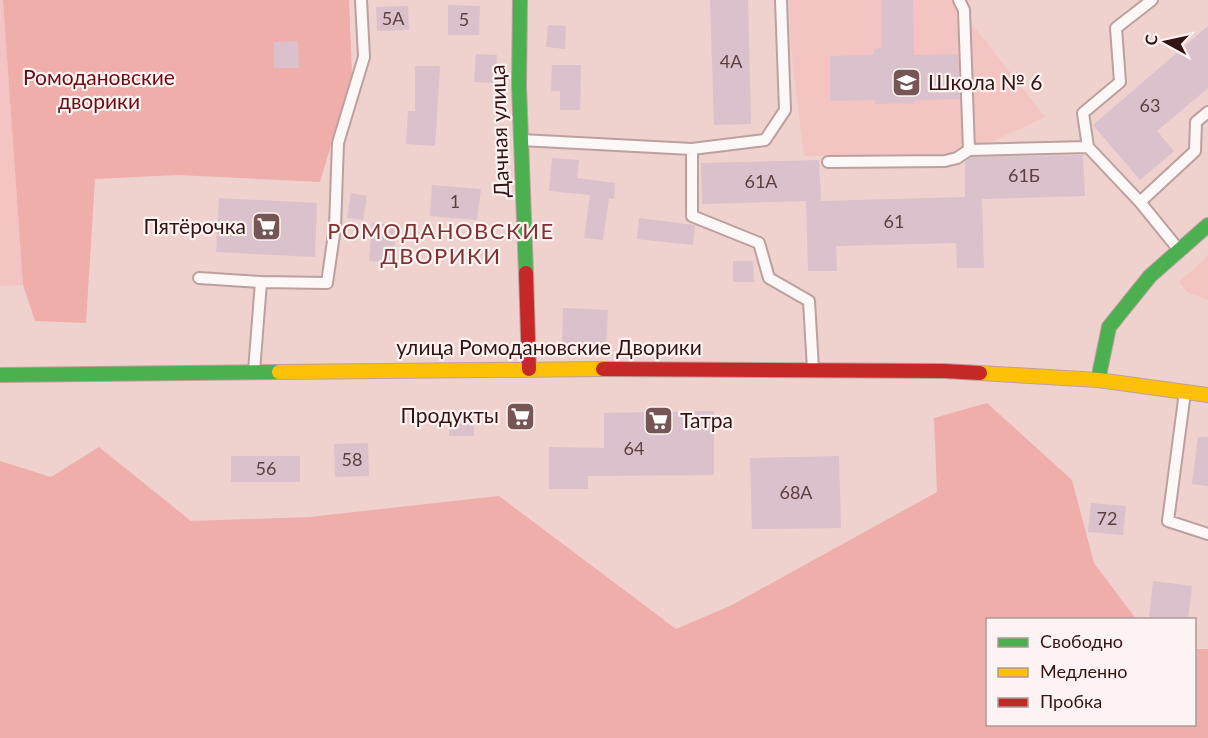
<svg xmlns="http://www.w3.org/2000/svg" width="1208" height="738" font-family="Lato,sans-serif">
<rect width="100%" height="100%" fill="#efd1ce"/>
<path fill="#f3c4c1" d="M0,0H3L23,285L0,286Z
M789,0H953L1045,117L968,153L804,156L791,49Z
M1208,256V300L1187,292L1179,282Z"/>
<path fill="#efaeaa" d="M3,0H349L352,74L320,182L178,175L95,179L86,323L35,321L23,285Z
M987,403L1072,480L1094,563L1136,619L988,620V724H1194L1195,649H1208V738H0V461L51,477L99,447L191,521L310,517L499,496L676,629L732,605L937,492L934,418Z"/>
<path fill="#dac1cb" d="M710,0H748L751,124L714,125Z
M882,0H913L914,55L958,54L960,99L915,100L914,103L875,104V100L830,101V56L874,55V49L882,48Z
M448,5L480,6L479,35H448Z
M408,6L409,30L377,31L376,7Z
M548,25L566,26L565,49L546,47Z
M1208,26V88L1157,131L1174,151L1140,180L1093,125Z
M298,41L299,68H274V42Z
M476,54L497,55L495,83L474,82Z
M552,65H581L580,110H560V91H551Z
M415,66H440L435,146L406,144L408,111H415Z
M1083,155L1085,196L982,199L984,268H957L956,243L836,246L837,271H808L806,201L702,204L701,163L819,160L821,201L965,197V162L971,157Z
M552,158L579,160L577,178L615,183L614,199L609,198L603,240L584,238L590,195L549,191Z
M432,185L481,189L477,220L430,216Z
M351,193L367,196L363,220L347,218Z
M219,198L317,203L315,257L216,252Z
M639,218L695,225L693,245L637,239Z
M372,223L396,225L393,263L369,261Z
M733,261H753L754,282H733Z
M563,308L608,310L606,347L562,345Z
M507,403H532V429H508Z
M714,411V475L588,476V489H549V447L604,448V413Z
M449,418H474V436H449Z
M1198,437H1208V486L1192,484Z
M368,443L369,476L335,477L334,444Z
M231,456H300V482H231Z
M839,456L841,528L752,529L750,458Z
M1091,503L1126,506L1123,535L1088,532Z
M1153,581L1192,586L1188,620L1149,618Z"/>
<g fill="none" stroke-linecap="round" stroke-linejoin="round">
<defs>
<path id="lane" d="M959,0L964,10L969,150
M521,140L692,149L765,140L785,110L781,0
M1088,147L1083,113L1120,82L1116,28L1152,0
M692,149V216L759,243L769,278L809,301L813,369
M828,162L945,161L957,158L969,150L1088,147L1140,202L1179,250
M1140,202L1195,151L1196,122L1208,112
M199,278L261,282
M254,371L261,282L327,283L335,227L338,143L364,57L361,0
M1185,392L1168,521L1208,534"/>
<path id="fast" d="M520,0L519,86L526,273
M0,375L279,372
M1098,380L1109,327L1150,276L1208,225"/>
<path id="slow" d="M279,372L603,369
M980,373L1098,380L1208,395"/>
<path id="jam" d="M526,273L529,369
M603,369L944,371L980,373"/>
</defs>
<use href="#lane" stroke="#bca09e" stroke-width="14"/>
<use href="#fast" stroke="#bca09e" stroke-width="16"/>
<use href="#slow" stroke="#bca09e" stroke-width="16"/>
<use href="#jam" stroke="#bca09e" stroke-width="16"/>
<use href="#lane" stroke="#fdf8f8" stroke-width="10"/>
<use href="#fast" stroke="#4caf50" stroke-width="14"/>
<use href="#slow" stroke="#ffc107" stroke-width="14"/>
<use href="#jam" stroke="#c62828" stroke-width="14"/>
</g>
<defs>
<symbol id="school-square" viewBox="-11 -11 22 22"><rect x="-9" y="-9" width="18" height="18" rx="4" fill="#755654" stroke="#fdf3f2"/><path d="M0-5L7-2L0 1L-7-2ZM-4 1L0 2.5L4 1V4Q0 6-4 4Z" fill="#fff"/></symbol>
<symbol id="supermarket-square" viewBox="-11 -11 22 22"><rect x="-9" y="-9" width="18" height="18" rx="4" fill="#755654" stroke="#fdf3f2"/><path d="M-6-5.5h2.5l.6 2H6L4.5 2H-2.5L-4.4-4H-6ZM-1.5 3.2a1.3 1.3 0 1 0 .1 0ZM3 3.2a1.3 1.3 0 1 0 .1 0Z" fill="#fff"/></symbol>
</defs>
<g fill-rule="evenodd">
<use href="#school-square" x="890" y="66" width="33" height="33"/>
<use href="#supermarket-square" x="250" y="210" width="33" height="33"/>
<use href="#supermarket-square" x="504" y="400" width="33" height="33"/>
<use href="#supermarket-square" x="642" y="404" width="33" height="33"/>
</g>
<g text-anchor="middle" stroke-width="4.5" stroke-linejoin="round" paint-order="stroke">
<g font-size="18" fill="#5e3f41">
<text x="393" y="25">5А</text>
<text x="464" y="26">5</text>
<text x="731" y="68">4А</text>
<text x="1150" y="112">63</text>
<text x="1024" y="182">61Б</text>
<text x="761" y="188">61А</text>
<text x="455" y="208">1</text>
<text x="894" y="228">61</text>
<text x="634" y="455">64</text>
<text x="352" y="466">58</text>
<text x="266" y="475">56</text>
<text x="796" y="499">68А</text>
<text x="1107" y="525">72</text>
</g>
<g font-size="21" fill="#6d0b14" stroke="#fdf3f2">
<text x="99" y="85">Ромодановские<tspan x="99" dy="24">дворики</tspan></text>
</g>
<g font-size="21" fill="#341413" stroke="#fdf3f2" text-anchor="start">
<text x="928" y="90">Школа № 6</text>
<text x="246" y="234" text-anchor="end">Пятёрочка</text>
<text x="499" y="423" text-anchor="end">Продукты</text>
<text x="680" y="428">Татра</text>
</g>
<g font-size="21" fill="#341413" stroke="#fdf3f2">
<text transform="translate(500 131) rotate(-92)" y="7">Дачная улица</text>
<text x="549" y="355">улица Ромодановские Дворики</text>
</g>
<g font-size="22" letter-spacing="1.5" fill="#7e3231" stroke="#fdf3f2">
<text x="441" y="239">РОМОДАНОВСКИЕ<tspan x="441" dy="25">ДВОРИКИ</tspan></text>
</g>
</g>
<rect x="986" y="618" width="210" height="108" fill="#fdf3f2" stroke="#ad9a99" stroke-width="1.5"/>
<rect x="998" y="638" width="30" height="9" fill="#4caf50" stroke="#ad9a99" stroke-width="1.5"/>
<text x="1040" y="648" font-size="18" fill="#341413">Свободно</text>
<rect x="998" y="668" width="30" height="9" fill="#ffc107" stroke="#ad9a99" stroke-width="1.5"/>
<text x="1040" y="678" font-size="18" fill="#341413">Медленно</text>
<rect x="998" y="698" width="30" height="9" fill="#c62828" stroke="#ad9a99" stroke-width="1.5"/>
<text x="1040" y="708" font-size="18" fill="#341413">Пробка</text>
<g transform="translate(1166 42) rotate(278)" stroke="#fdf3f2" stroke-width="4.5" paint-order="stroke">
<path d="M0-4.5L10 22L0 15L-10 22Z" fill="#341413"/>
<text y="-9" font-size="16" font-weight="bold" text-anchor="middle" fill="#341413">С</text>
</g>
</svg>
